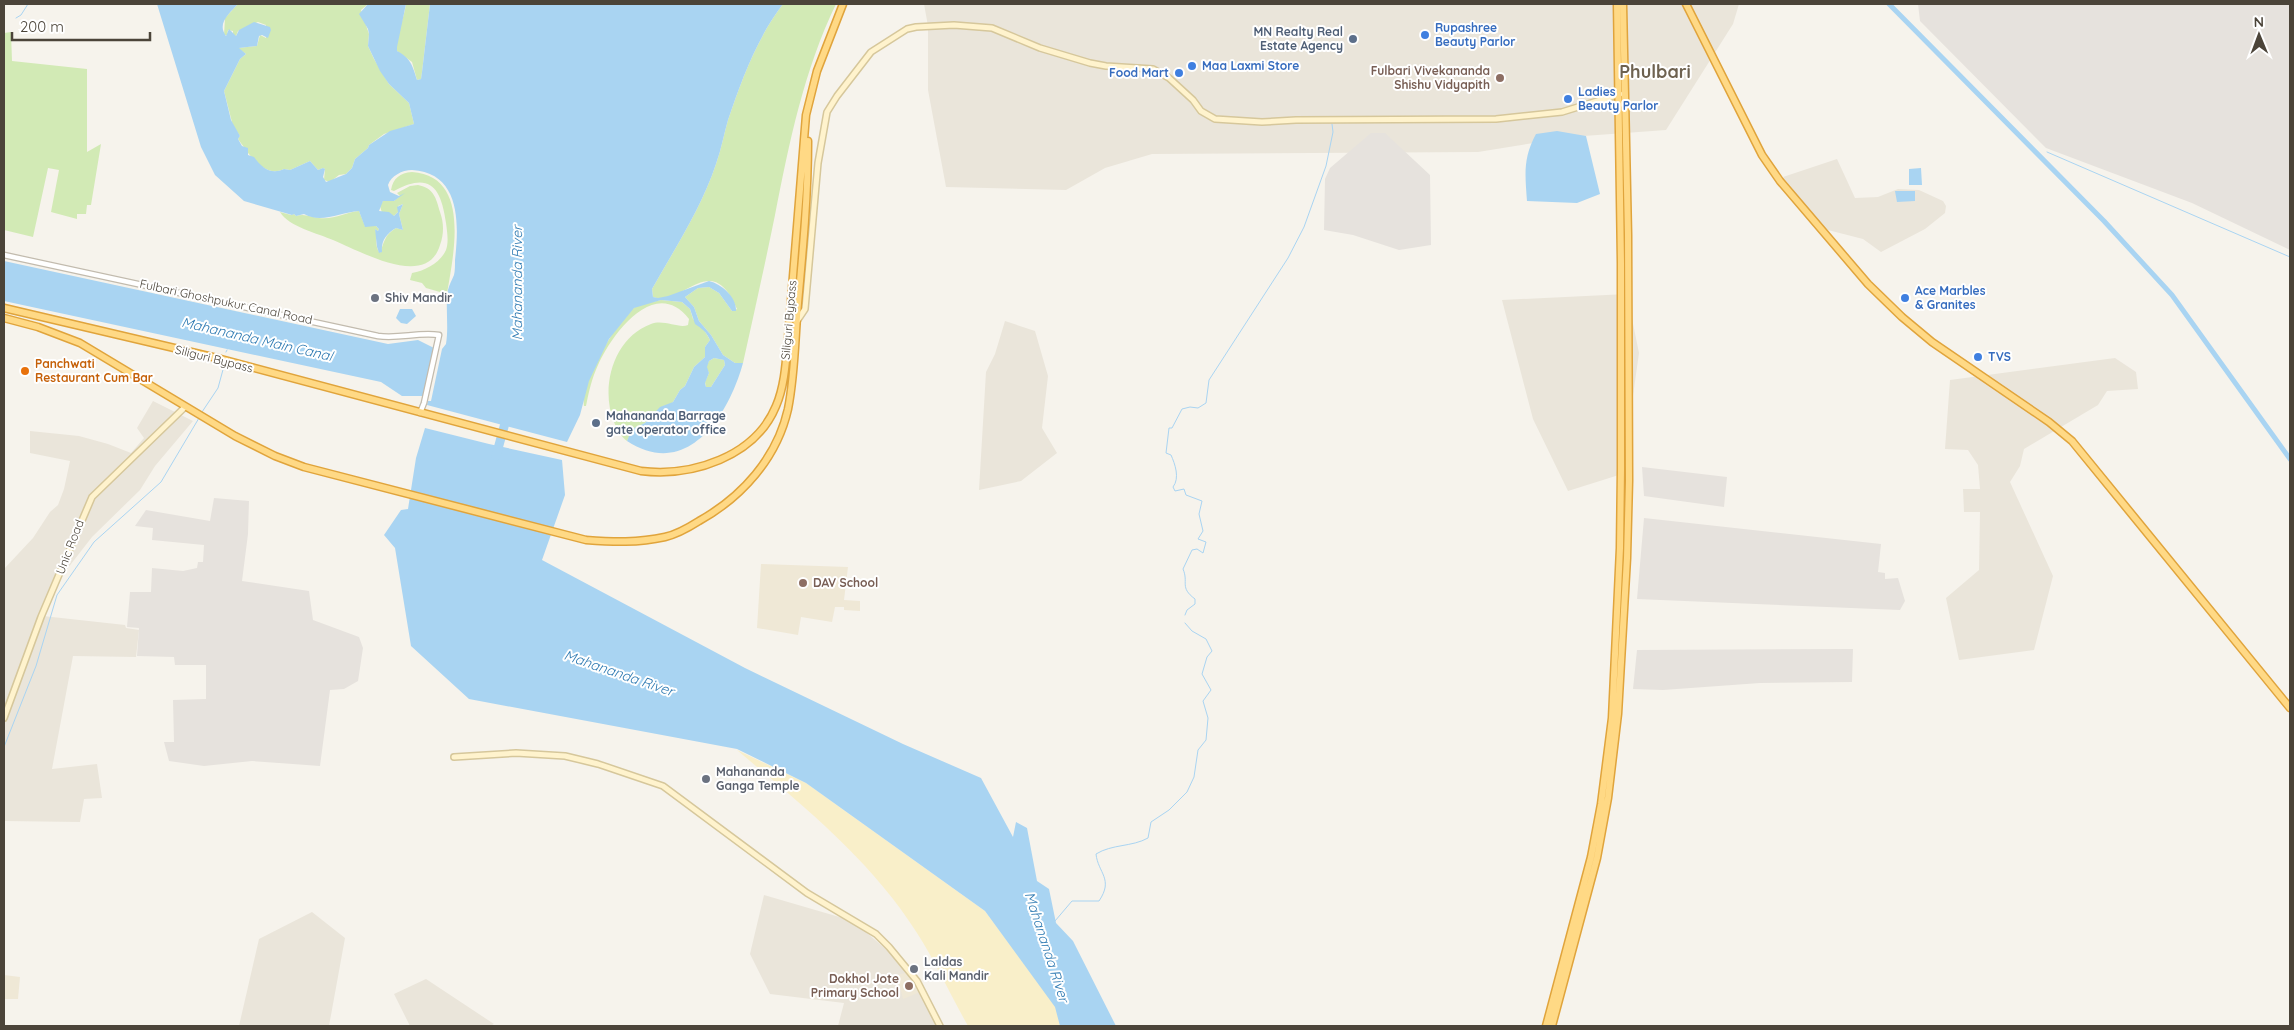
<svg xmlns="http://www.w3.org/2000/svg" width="2294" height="1030" font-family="Quicksand,sans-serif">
<rect width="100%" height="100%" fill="#f6f3ec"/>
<path fill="#eae5da" d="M924,4H1739L1733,24L1666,130L1570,137L1478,152L1152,154L1105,168L1066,190L946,187L928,90V26Z
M1837,159L1855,198L1878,197L1898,189L1919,190L1943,201L1946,206L1945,213L1925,229L1881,252L1863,239L1824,229L1783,177Z
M1627,294L1639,353L1622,474L1568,491L1533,419L1502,300Z
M1005,321L1035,331L1048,376L1042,428L1057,453L1021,481L979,490L986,372L995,354Z
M2115,358L2136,372L2138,389L2107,391L2098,405L2024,449L2020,466L2010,482L2053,576L2034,650L1959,660L1946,598L1979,570L1980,512H1964L1963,489H1980L1978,465L1968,450L1945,449L1950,380Z
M153,401L193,421L155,466L140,490L92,537L57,582L43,616L125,625L126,628L139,630L136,657L73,656L52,769L97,764L102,798L84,799L80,822L4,821V569L33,538L50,512L58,505L64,489L70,461L30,453V431L79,436L108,444L131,453L144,438L137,428Z
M764,895L853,921L909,969L943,1026H838L844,1003L770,994L750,954Z
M312,912L345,938L329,1026H239L259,939Z
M426,979L494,1024L490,1026H410L394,994Z"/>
<path fill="#e6e2dd" d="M1918,4H2290V250L2192,203L2046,148L1920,21Z
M1371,133H1385L1430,175L1431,245L1399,250L1353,235L1324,230L1325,179L1330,168Z
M1642,467L1727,477L1724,507L1644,496Z
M214,498L249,501L248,534L242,581L309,591L313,620L359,637L363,648L358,681L344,689L330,690L320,766L252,761L204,766L169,761L164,742H174L173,700L206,699V665H175L174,657L137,656L139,628L127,627L130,592H151L152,568L183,571L197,568L198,562H203L204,545L152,540L153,528L135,526L146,510L210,521Z
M1644,518L1881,544L1878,572L1885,573V579L1898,578L1905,601L1900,610L1637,599Z
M1853,649L1852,682L1760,683L1663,690L1633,689L1637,650Z"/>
<path fill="#efe8d6" d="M761,564L848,567L844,600L860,601V611L844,610V607H835L832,622L801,617L798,635L757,628Z
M909,972L920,992L903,999L897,975Z
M4,975L20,977L18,999H4Z"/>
<path fill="#d2eab5" d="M238,4H368L361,10L369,34L368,46L374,59L389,84L409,103L414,124L384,134L369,145L368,148L355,159L352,168L346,174L339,175L330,182L324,180L325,169L323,168L318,170L310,161L290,170L284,169C263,179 248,152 238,139L240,136L233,126L224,91L240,59L246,54L238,48L257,46L260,35L266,38V25L258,22L238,31L236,36L233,35V31L228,30L227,35H224L225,18Z
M406,4H430L422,72L421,79L417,80L412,62L397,51C395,35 404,20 406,4Z
M783,4H836C804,70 789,143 775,215C765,264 754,314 743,363H735L723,355L711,335L699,321L694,307L685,297L698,288L709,287L719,293L732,311L737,309C711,248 684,307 653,297L652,289C675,248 701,209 716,164C721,150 724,134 728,120C741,81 758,36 783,4Z
M11,32L12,61L87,69V152L101,144L91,205H87L86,214H77V219L51,212L59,170L48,168L33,237L4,230V33Z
M412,172C472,176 453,256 447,294L426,288L422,283L410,280L412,273C425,271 441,262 446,250C449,242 447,231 446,223C441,186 429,172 394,191L391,190C393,178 400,173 412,172Z
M418,185C434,188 436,198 440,212C444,223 444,234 440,245C427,290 360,251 333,240C317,233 289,227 280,212L291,215L294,214L296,216C304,213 311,217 319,218C334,220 346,212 359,211L365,226H376L379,229L378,231L375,229C378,237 374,247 380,253C384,243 384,235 396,228L403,230L399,214L403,204L398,206V212L394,216L385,212L382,213L380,206L383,201H394L400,196L397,193L410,186Z
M661,300L682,302L690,309L693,319L703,328L710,340L705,347V357L694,367L685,386L680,390L673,402L669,405L663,406L645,423L633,429L627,441C621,437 617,429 614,422C600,388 613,338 651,324C664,319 679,329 688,325L689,319C655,275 612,334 598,365C592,378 589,391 586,406H584C580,386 617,318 635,307C643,303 652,302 661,300Z
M714,358L724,360L725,365L711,387H706L705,382L709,373L706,367L709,361Z"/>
<path fill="#f9efc9" d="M737,750L806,783L985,911L1056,1007L1060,1026H968C951,996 935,961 917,933C870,859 803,806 737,750Z"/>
<path fill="#a9d4f2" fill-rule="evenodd" d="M157,4H238C231,12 216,23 226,36L229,29L236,36L239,30L254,22L270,27L271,30L268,38L262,35L259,36L257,46L239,48L246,54L240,59L224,91L231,120L240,136L238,139L242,146L248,148V155L254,157C262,168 271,175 284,169L290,170L310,161L318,170L323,168L325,169L323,177L326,182L346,174L352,168L355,159L368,148L369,145L390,131L414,124L409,103L389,84L380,71L368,46L369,34L368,29L359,14L368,4H406L397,47V51C411,58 413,67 417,80L421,79L422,72L430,4H783C758,36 741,81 728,120C724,134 721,150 716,164C701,209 675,248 652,289L653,297L658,298L668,296L709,281C722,284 737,298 736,311H732L719,293L709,287L698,288L685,297L694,307L699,321L711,335L723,355L735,363H743C729,414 688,481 627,441L632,429L645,423L660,407L673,402L680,390L685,386L694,367L705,357V347L710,340C706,331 702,329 695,324L690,309L682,302L661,300L634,308L609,339L589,381L580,415L567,442L427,405L428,401H431L442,349L446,344C449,326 445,307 448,290C449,285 452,280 454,275C455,271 455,265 455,260C459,224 461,173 412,170C402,170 391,176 388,185L390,192L399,196L405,193L394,201H383L379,211L389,212L394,216L398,212L397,207L403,204L399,214L403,230L396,228C386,234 381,241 382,252L379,253L377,247L375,229L378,231L379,229L376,226L365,227L359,211C341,212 321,224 304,214L296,216L294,214L292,215L244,201L215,175L201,147ZM714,358L724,360L725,365L711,387H706L705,383L709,373L707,367L709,361Z
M1557,131L1586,136L1600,194L1577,203L1527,201C1525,174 1523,158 1536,134Z
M1921,168L1922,185H1909V169Z
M1895,191H1915V201L1897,202Z
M4,261L388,344L418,340L434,348L424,396H402L381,382L4,301Z
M400,309H412L416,316L407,324L401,323L396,318Z
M425,428L489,444L562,460L565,495L542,560L745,668L903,744L981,778L1013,837L1016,822L1027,828L1037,881L1049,889L1056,923L1073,941L1116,1026H1060L1055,1007L985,911L806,783L737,749L469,699L411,646L395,548L384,535L401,510L408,509L416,458Z"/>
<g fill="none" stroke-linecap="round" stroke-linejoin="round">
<path stroke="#a9d4f2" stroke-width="1" d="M16,18L21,15L28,4
M2047,152L2290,257
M226,352L227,350
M202,412L218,388L224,366
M1185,615L1187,610L1195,604V599C1179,587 1189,583 1183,569L1192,550L1197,549L1203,553L1206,542L1198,539L1203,531L1199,514L1202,501L1186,495L1184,489L1175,491L1173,487C1180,478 1175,464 1171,455L1166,453L1169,428H1172L1182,409L1190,407L1198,408L1206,403L1209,380L1288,258L1304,227L1326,166L1333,132L1332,124
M4,747L36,666L57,595L94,542L161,482L199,418
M1055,921L1072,901H1099C1114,879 1098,873 1096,854C1112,844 1132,847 1148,838L1151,822L1169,810L1187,792L1194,777L1198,750L1206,740L1208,718L1203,701L1211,690L1202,674L1207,657L1212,651L1206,639L1192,631L1185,623"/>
<path stroke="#a9d4f2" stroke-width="5" d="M1889,4L2104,221L2172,295L2290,459"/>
<path stroke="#a9d4f2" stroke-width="9" d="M496,456L507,416"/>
<defs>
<path id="tertiary" d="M4,255L378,336C399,339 418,332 439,335L424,403L420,413"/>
<path id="secondary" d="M1601,102L1622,104
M797,321L805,309L818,163L827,112L837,96L871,52L907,29L916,27L954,25L992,28L1040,48L1090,63L1106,66L1153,69L1169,78L1193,100L1201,111L1215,119L1262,122L1296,120L1496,119L1562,112L1620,94
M4,718L41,617L92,497L185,407
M454,757L516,753L565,756L598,764L663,786L807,893L876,934L889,947L917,981L940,1026"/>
<path id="trunk" d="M1686,4L1762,155L1780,181L1868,284L1902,317L1932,342L2049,422L2072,441L2290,708
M4,308L221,359L641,471C692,477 755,457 776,406C785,385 786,360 788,338L806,115L817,71L843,4
M4,318L38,327L80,343L235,436L275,456L304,467L586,540C613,542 638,543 665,537C678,534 688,528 699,521C742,497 777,458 788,409C795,374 795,338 798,303C803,249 808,195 808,141
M1546,1026L1591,857L1601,804L1612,718L1620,548L1621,469V263L1617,4
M1552,1026L1597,858L1608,798L1618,714L1627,558L1629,481L1628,235L1623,4"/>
</defs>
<use href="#tertiary" stroke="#c2bbae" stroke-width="7"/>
<use href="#secondary" stroke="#d6c79b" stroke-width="8"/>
<use href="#trunk" stroke="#e0a43c" stroke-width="9"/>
<use href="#tertiary" stroke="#fff" stroke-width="4.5"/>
<use href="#secondary" stroke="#fff3cd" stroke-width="5"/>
<use href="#trunk" stroke="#ffd985" stroke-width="6"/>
</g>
<g fill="#3f7fe0" stroke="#fff" stroke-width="2">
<circle cx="1425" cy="35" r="5"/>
<circle cx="1192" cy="66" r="5"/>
<circle cx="1179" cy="73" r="5"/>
<circle cx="1568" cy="99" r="5"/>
<circle cx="1905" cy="298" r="5"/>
<circle cx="1978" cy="357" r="5"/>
</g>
<g fill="#5c6f8a" stroke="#fff" stroke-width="2">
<circle cx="1353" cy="39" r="5"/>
<circle cx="596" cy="423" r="5"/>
</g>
<g fill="#8d6e63" stroke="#fff" stroke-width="2">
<circle cx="1500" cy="78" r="5"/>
<circle cx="803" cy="583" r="5"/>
<circle cx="909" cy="986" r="5"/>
</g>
<g fill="#6b7280" stroke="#fff" stroke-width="2">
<circle cx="375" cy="298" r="5"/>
<circle cx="706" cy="779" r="5"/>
<circle cx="914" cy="969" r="5"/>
</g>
<circle fill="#e8710a" stroke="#fff" stroke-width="2" cx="25" cy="371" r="5"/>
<g text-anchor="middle" stroke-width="4" stroke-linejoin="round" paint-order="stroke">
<g font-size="12" font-weight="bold" fill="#366cbe" stroke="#fff" text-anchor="start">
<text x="1435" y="32">Rupashree<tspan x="1435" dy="14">Beauty Parlor</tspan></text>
<text x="1202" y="70">Maa Laxmi Store</text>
<text x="1169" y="77" text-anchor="end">Food Mart</text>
<text x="1578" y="96">Ladies<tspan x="1578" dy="14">Beauty Parlor</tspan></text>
<text x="1915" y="295">Ace Marbles<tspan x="1915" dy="14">&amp; Granites</tspan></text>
<text x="1988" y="361">TVS</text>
</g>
<g font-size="12" font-weight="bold" fill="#4e5e75" stroke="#fff" text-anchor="end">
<text x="1343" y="36">MN Realty Real<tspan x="1343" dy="14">Estate Agency</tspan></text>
<text x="606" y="420" text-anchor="start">Mahananda Barrage<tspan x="606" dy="14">gate operator office</tspan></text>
</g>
<g font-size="12" font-weight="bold" fill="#785e54" stroke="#fff" text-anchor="end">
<text x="1490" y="75">Fulbari Vivekananda<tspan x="1490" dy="14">Shishu Vidyapith</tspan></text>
<text x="813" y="587" text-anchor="start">DAV School</text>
<text x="899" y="983">Dokhol Jote<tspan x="899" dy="14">Primary School</tspan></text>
</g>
<g font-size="12" font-weight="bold" fill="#5b616d" stroke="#fff" text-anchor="start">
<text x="385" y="302">Shiv Mandir</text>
<text x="716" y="776">Mahananda<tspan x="716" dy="14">Ganga Temple</tspan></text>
<text x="924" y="966">Laldas<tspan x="924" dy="14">Kali Mandir</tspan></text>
</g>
<g font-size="12" fill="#4b4439" stroke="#fff">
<text transform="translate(226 302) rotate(12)" y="4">Fulbari Ghoshpukur Canal Road</text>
<text transform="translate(789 320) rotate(-85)" y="4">Siliguri Bypass</text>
<text transform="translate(214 359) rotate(14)" y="4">Siliguri Bypass</text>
<text transform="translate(70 547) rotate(-69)" y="4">Unic Road</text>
</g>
<g font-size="12" font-weight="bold" fill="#c56008" stroke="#fff" text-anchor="start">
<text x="35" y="368">Panchwati<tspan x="35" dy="14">Restaurant Cum Bar</tspan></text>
</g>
<g font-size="14" font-style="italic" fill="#2e7ab2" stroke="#fff">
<text transform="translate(517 283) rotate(-90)" y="5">Mahananda River</text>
<text transform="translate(257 339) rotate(13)" y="5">Mahananda Main Canal</text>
<text transform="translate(619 673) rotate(19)" y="5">Mahananda River</text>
<text transform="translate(1047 947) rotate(72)" y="5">Mahananda River</text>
</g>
<g font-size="18" font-weight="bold" fill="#6e6250" stroke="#fff">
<text x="1655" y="78">Phulbari</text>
</g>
</g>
<rect width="2294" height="1030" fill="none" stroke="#4b4439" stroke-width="10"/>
<g transform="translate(2259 35) rotate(359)" stroke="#ffffff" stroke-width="4" paint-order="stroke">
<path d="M0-4L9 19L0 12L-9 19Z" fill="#4b4439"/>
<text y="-8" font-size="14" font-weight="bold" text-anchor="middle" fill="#4b4439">N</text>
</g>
<path d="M12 32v8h138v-8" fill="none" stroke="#4b4439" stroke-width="2.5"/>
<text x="20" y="32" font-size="15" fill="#4b4439" stroke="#ffffff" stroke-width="4" paint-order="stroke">200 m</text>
</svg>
